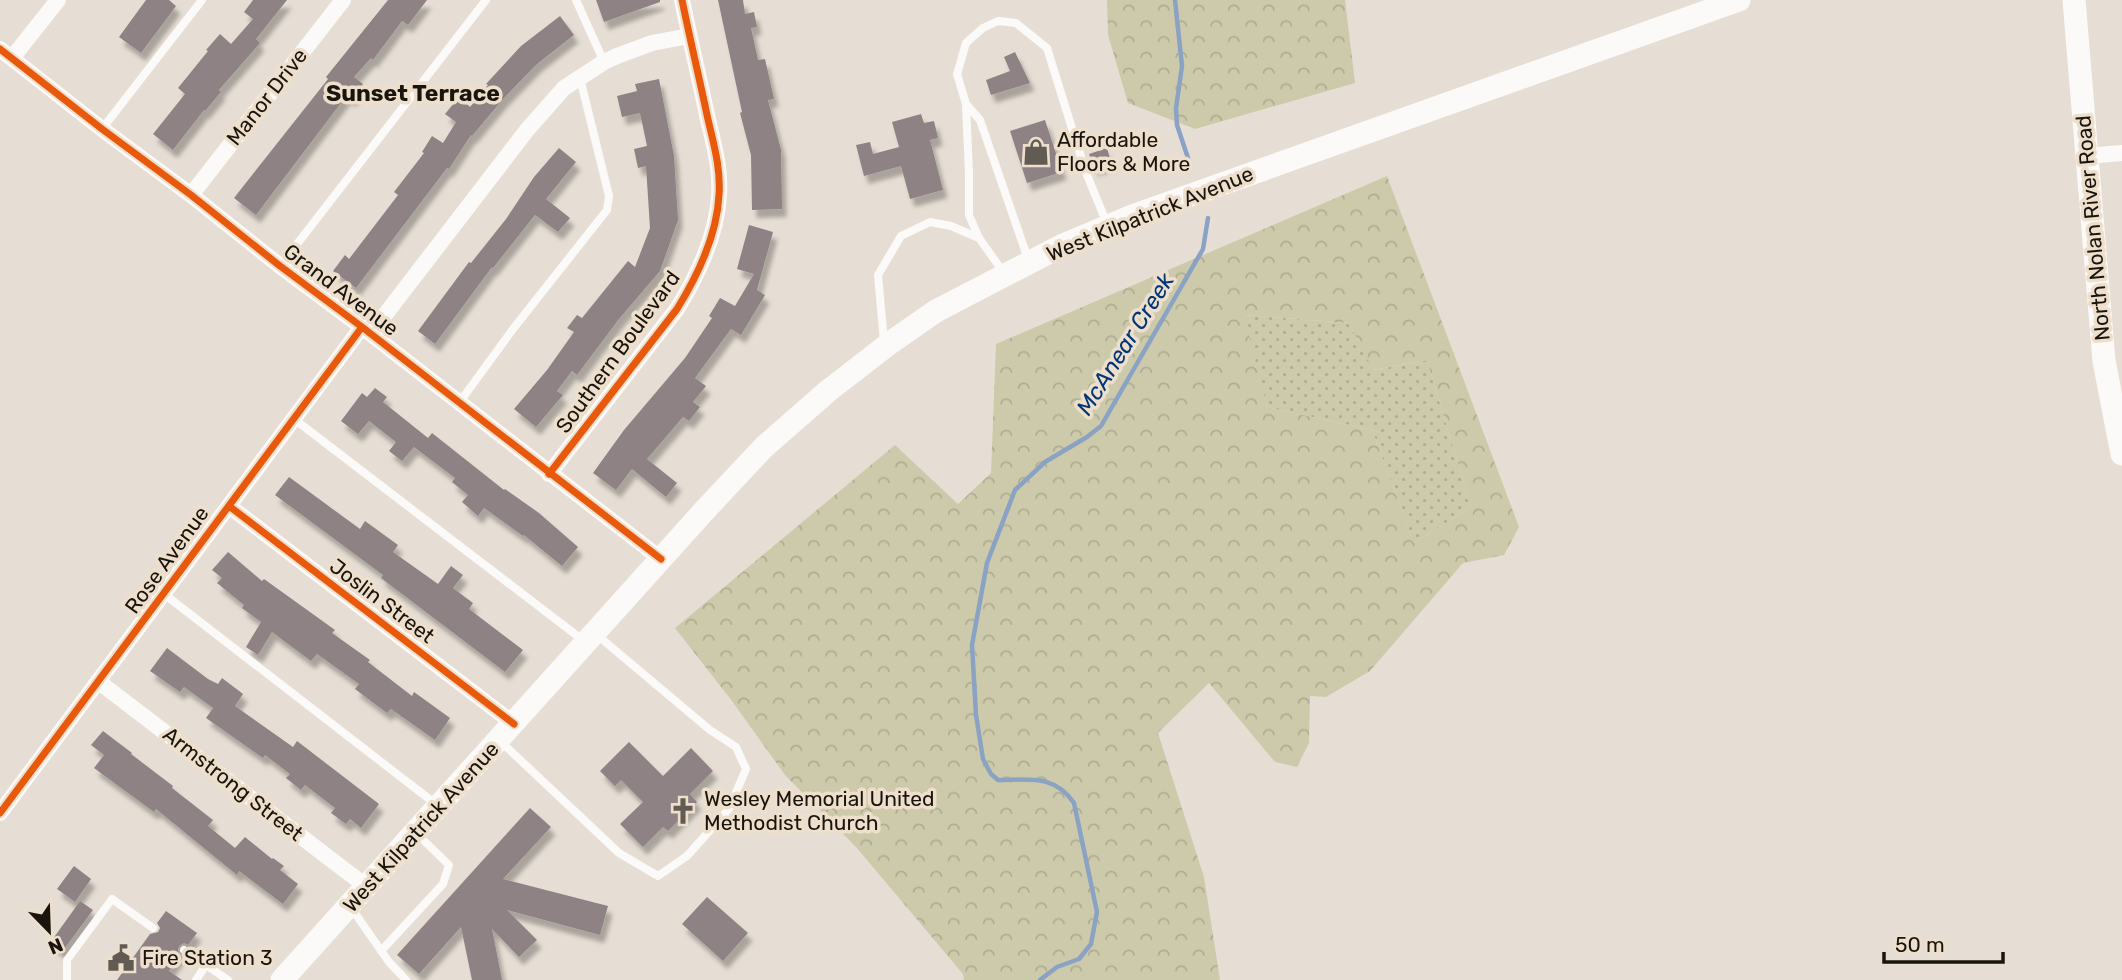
<svg xmlns="http://www.w3.org/2000/svg" width="2122" height="980" font-family="Rubik,sans-serif">
<defs>
<pattern id="grass-dots" width="8" height="8" patternUnits="userSpaceOnUse" patternTransform="scale(1.75)"><rect width="8" height="8" fill="#cccaaa"/><path d="M2 2h.1M6 6h.1" fill="none" stroke="#afad91" stroke-width="1.8" stroke-linecap="round"/></pattern>
<pattern id="forest-crowns" width="20" height="18" patternUnits="userSpaceOnUse" patternTransform="scale(1.75)"><rect width="20" height="18" fill="#cccaaa"/><path d="M2 6a3 3 0 1 1 6 0M12 15a3 3 0 1 1 6 0" fill="none" stroke="#afad91"/></pattern>
<filter id="shadow"><feDropShadow dx="4.5" dy="8" stdDeviation="2" flood-color="#0004"/></filter>
</defs>
<rect width="100%" height="100%" fill="#e6ded4"/>
<path fill="url(#grass-dots)" d="M1243,315L1349,323L1374,370L1427,360L1471,507L1414,543L1372,430L1267,407Z"/>
<path fill="url(#forest-crowns)" fill-rule="evenodd" d="M1107,0H1345L1355,83L1195,129L1128,103L1108,35Z
M1387,176L1519,527L1504,555L1463,563L1370,671L1326,697L1310,696L1309,743L1297,767L1275,762L1209,683L1158,733L1204,877L1220,980H964L963,974L856,847L785,775L732,701L675,628L895,445L958,504L991,473L996,344ZM1244,315L1349,323L1373,370L1427,360L1471,507L1414,543L1372,430L1267,407Z"/>
<g fill="none" stroke-linecap="round" stroke-linejoin="round">
<path stroke="#8aa2c3" stroke-width="4.5" d="M1175,0L1182,66L1176,108L1177,125L1188,158
M1040,980L1057,967L1079,959L1091,944L1097,912L1074,803C1054,774 1030,780 998,780L991,774L983,759L976,715L972,645L987,563L1015,490L1045,462L1087,437L1101,426L1203,249L1208,218"/>
</g>
<path fill="#8e8285" filter="url(#shadow)" d="M146,0H169L176,6L141,53L119,37Z
M253,0H287L256,39L260,43L219,90L221,92L205,111L204,110L173,150L153,134L185,94L178,88L208,51L206,50L220,34L231,44L253,19L244,12Z
M388,0H427L408,25L402,21L373,60L371,58L354,77L363,84L351,99L347,95L256,215L234,198L328,79L326,77Z
M596,0H660V2L604,22Z
M718,0H743L745,14L754,12L757,27L751,28L758,60L765,59L774,99L768,100L781,150L782,209L752,210L751,155L740,113L742,112Z
M560,16L574,35L537,64L503,99L472,136L471,135L449,169L447,168L356,288L333,271L345,255L349,259L398,195L394,192L424,153L422,152L432,136L443,143L456,122L445,114L459,97L470,107L488,85L486,84L521,46Z
M1015,52L1030,83L991,95L986,80L1010,71L1004,57Z
M659,79L674,156L678,220L660,271L619,319L577,375L572,371L557,391L563,395L536,427L514,409L547,370L574,332L567,328L577,315L582,318L628,261L635,267L650,228L646,166L638,168L634,149L647,146L640,113L622,117L617,96L637,91L635,84Z
M921,114L924,123L934,121L938,138L930,140L943,190L910,199L901,166L864,176L856,145L870,142L873,154L899,147L892,122Z
M1045,120L1062,172L1027,183L1010,131Z
M559,148L576,162L546,199L570,218L558,232L535,215L493,268L492,267L435,344L418,331L469,262L471,263L506,219L534,177Z
M1107,148L1111,162L1094,168L1089,154Z
M749,225L773,232L757,290L765,295L741,335L731,329L695,378L706,386L693,402L700,407L689,421L683,417L647,459L677,483L666,497L632,469L616,490L593,473L624,430L685,358L712,318L709,316L720,298L735,306L754,274L737,269Z
M375,388L387,397L383,402L428,438L432,433L504,490L505,489L539,513L578,547L562,566L524,535L523,536L484,508L478,516L462,502L468,495L452,482L455,478L414,447L402,461L389,451L396,442L369,421L358,434L341,421L362,393L367,397Z
M289,477L360,529L365,521L398,545L393,552L438,584L451,566L463,575L453,588L473,603L469,609L523,650L505,672L381,578L383,575L275,495Z
M228,552L262,581L264,579L335,630L332,633L370,660L368,662L412,696L414,692L450,718L435,740L391,709L387,713L355,689L359,684L317,654L311,661L272,632L258,655L246,647L261,622L242,608L244,605L217,583L222,578L212,570Z
M167,648L208,679L218,684L222,678L243,694L235,706L293,747L297,741L379,804L361,828L350,819L346,824L331,813L335,808L305,785L301,790L286,778L290,774L265,755L263,758L206,718L213,708L184,687L180,692L150,671Z
M103,731L132,753L131,754L173,786L172,788L213,820L208,826L235,848L245,837L272,859L273,858L284,866L280,870L298,884L283,904L239,871L237,875L156,809L154,812L94,768L104,755L91,745Z
M629,742L663,776L691,748L713,771L690,794L697,802L668,831L663,827L643,847L620,824L643,802L621,780L615,786L600,771Z
M530,808L551,827L503,879L608,906L600,935L507,910L537,940L519,957L492,929L502,980H472L461,927L419,974L397,955Z
M74,866L91,879L75,902L57,889Z
M707,897L748,933L723,961L682,924Z
M80,901L93,910L62,952L50,943Z
M166,911L197,933L188,945L184,943L179,946L178,950L180,955L169,971L182,980H117L150,934L158,932L160,928L157,923Z"/>
<g fill="none" stroke-linecap="round" stroke-linejoin="round">
<path stroke="#fbfaf9" stroke-width="8" d="M576,0L604,62
M966,104L969,174V215L979,238L1004,273
M102,129L202,0
M1028,259L980,120L966,104L957,74L966,43L983,28L998,21L1016,23L1047,48L1085,170L1107,224
M280,266L486,0
M884,342L878,275L901,236L930,222L951,226L979,238
M459,403L513,329L607,210L609,196L580,78
M294,419L584,641
M164,594L437,805
M499,740L619,853L658,876L687,856L729,809L746,769L736,747L710,730L597,635
M352,909L389,962L406,980
M184,950L206,965
M381,951L443,884L449,865L416,833
M67,980V960L112,899L153,928
M196,980L206,965L228,980"/>
<path stroke="#fbfaf9" stroke-width="16" d="M0,49L102,129L191,195L280,266L362,327L661,559
M12,58L58,0
M2087,156L2122,153
M191,195L343,0
M371,333L527,130L564,88L604,62L617,56L652,43L689,36
M549,474L677,309C698,275 717,236 719,195C721,167 713,142 707,115C699,77 690,39 682,0
M229,506L514,724
M99,682L367,887
M0,813L362,327"/>
<path stroke="#fbfaf9" stroke-width="23" d="M2074,0L2104,361L2122,454
M282,980L704,511L764,447L828,391L890,343L936,311L1063,245L1132,216L1739,0"/>
<defs>
<path id="cycleway" d="M0,49L102,129L191,195L280,266L362,327L661,559
M549,474L677,309C698,275 717,236 719,195C721,167 713,142 707,115C699,77 690,39 682,0
M229,506L514,724
M0,813L362,327"/>
</defs>
<use href="#cycleway" stroke="#eedfcc" stroke-width="11"/>
<use href="#cycleway" stroke="#e8590c" stroke-width="7"/>
</g>
<defs>
<symbol id="shop-bare" viewBox="-9 -9 18 18"><path d="M-5-2.5h2.3a2.7 3.5 0 0 1 5.4 0H5L5.5 6h-11ZM-1.5-2.5h3a1.5 2.3 0 0 0-3 0Z" fill="#615b53" stroke="#eedfcc" stroke-width="2.5" paint-order="stroke"/></symbol>
<symbol id="church-bare" viewBox="-9 -9 18 18"><path d="M-1.2-6h2.4v3.5h3.3v2.4h-3.3V6h-2.4V-.1h-3.3v-2.4h3.3Z" fill="#615b53" stroke="#eedfcc" stroke-width="2.5" paint-order="stroke"/></symbol>
<symbol id="civic-bare" viewBox="-9 -9 18 18"><path d="M-.6-6.5H3V-4.5H.6V-3L4-1V1h2V6H-6V1h2V-1L-.6-3ZM-1.2 2.5V6h2.4V2.5Z" fill="#615b53" stroke="#eedfcc" stroke-width="2.5" paint-order="stroke"/></symbol>
</defs>
<g fill-rule="evenodd">
<use href="#shop-bare" x="1017" y="133" width="38" height="38"/>
<use href="#church-bare" x="664" y="792" width="38" height="38"/>
<use href="#civic-bare" x="102" y="939" width="38" height="38"/>
</g>
<g text-anchor="middle" stroke-width="7" stroke-linejoin="round" paint-order="stroke">
<g font-size="21" fill="#19140d" stroke="#eedfcc">
<text transform="translate(267 97) rotate(-52)" y="7">Manor Drive</text>
<text transform="translate(1150 214) rotate(-22)" y="7">West Kilpatrick Avenue</text>
<text transform="translate(2093 228) rotate(-95)" y="7">North Nolan River Road</text>
<text transform="translate(341 290) rotate(37)" y="7">Grand Avenue</text>
<text transform="translate(618 352) rotate(-54)" y="7">Southern Boulevard</text>
<text transform="translate(167 560) rotate(-54)" y="7">Rose Avenue</text>
<text transform="translate(382 601) rotate(37)" y="7">Joslin Street</text>
<text transform="translate(233 784) rotate(38)" y="7">Armstrong Street</text>
<text transform="translate(421 827) rotate(-48)" y="7">West Kilpatrick Avenue</text>
</g>
<g font-size="21" fill="#19140d" stroke="#eedfcc" text-anchor="start">
<text x="1057" y="147">Affordable<tspan x="1057" dy="24">Floors &amp; More</tspan></text>
<text x="704" y="806">Wesley Memorial United<tspan x="704" dy="24">Methodist Church</tspan></text>
<text x="142" y="965">Fire Station 3</text>
</g>
<g font-size="23" font-weight="bold" fill="#19140d" stroke="#eedfcc">
<text x="413" y="101">Sunset Terrace</text>
</g>
<g font-size="23" font-style="italic" fill="#023775" stroke="#eedfcc">
<text transform="translate(1125 344) rotate(-58)" y="8">McAnear Creek</text>
</g>
</g>
<g transform="translate(49 931) rotate(157)" stroke="#eedfcc" stroke-width="5" paint-order="stroke">
<path d="M0-5L12 26L0 18L-12 26Z" fill="#19140d"/>
<text y="-10" font-size="19" font-weight="bold" text-anchor="middle" fill="#19140d">N</text>
</g>
<path d="M1884 952v10h119v-10" fill="none" stroke="#19140d" stroke-width="3.5"/>
<text x="1895" y="952" font-size="21" fill="#19140d" stroke="#eedfcc" stroke-width="5" paint-order="stroke">50 m</text>
</svg>
